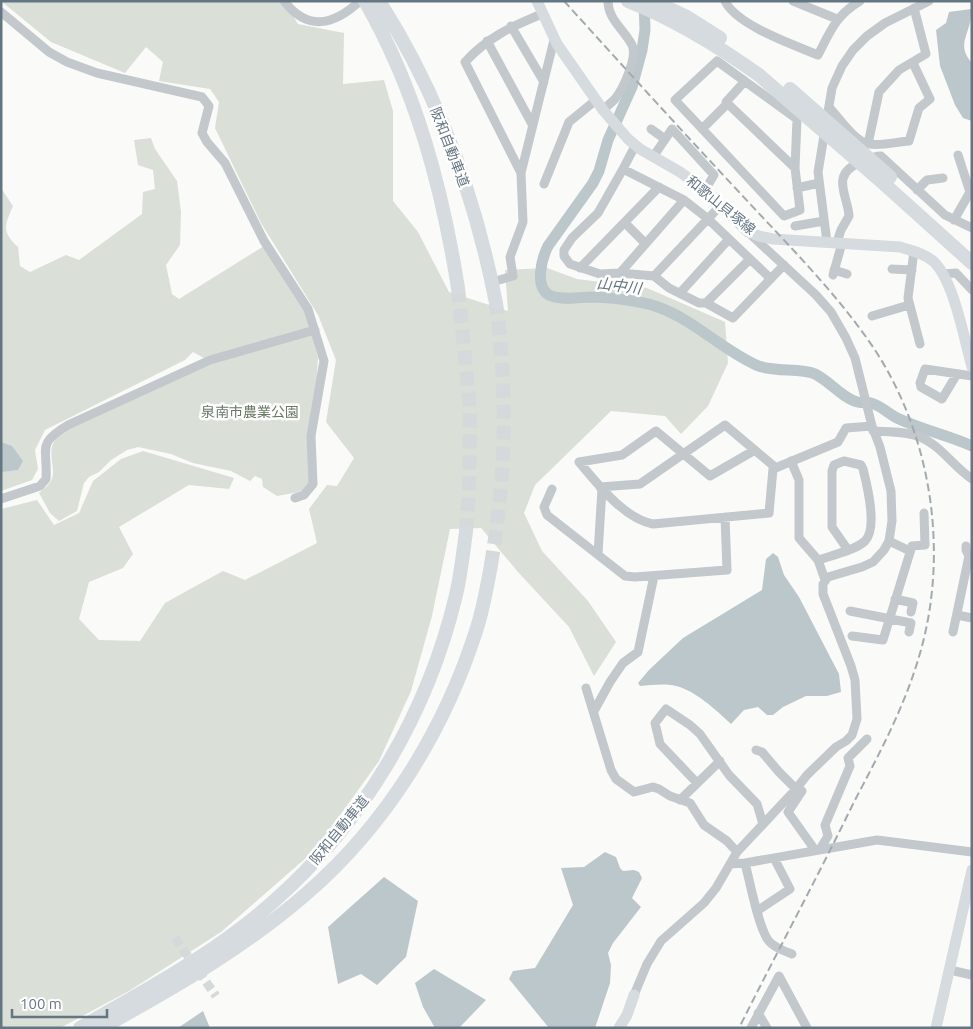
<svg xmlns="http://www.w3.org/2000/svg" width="973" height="1029" font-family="Ubuntu,'Noto Sans JP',sans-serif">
<rect width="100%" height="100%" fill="#fafaf8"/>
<path fill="#dadfd7" d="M1,1H284L298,24L344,33L343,84L384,80L393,111V201L418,232L449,292L508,311L505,270L547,268L577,279L647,288L725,322L728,363L708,406L681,434L665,416L611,411L535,485L524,513L542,551L588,601L616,642L594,676L569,627L518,572L481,528L450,529L432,616L411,691L379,761L315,850L221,932L129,991L60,1028H1V509L37,500L54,525L79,513L93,481L121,459L143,451L234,478L229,489L189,485L119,527L133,554L123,568L89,582L79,619L99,640L140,641L165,603L223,571L245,580L317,543L309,509L327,485L337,486L354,458L326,422L336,360L318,315L261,223L215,128L219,102L210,89L159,81L163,62L146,47L125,73L51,42Z
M151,138L155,149L177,181L181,212L180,245L166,265L172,294L179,299L264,246L305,309L318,358L311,484L305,491L277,496L263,487L262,479L255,476L250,481L231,471L193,463L171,454L138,447L127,450L111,460L99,472L89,477L84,483L77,511L59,521L50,513L39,493C42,490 46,488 48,485C62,470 40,452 61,432L211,362L193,352L185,360L45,430L35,450L38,469L32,480L1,491V188L13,206C5,224 1,232 18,247L20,266L30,272L66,255L79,260L142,214L143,192L155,189L153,170L138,165L134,140Z"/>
<path fill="#bbc7cb" d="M971,9C973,33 954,43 972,63V121L963,118L955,105L940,66L936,30L946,23L949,12Z
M1,442L12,446L23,461L18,470L1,472Z
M773,553L778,557L784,575L799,597L839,674L841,692L827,696H806L783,707L773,715H767L758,707L744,710L731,724C716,710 696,691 676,686C664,683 652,685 640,686L638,683L649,670L683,638L762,590L766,559Z
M605,852L616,857L620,868L623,871L634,870L639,872L642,878L632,898L641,907L613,943L608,953L611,965L610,983L595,1028H549L509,979L513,971L535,968L573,905L561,868L584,867Z
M384,877L418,901L406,957L377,985L361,974L338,984L328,927Z
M434,969L486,1000L459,1028H435L423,1007L415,983Z
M203,1011L210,1028H178Z"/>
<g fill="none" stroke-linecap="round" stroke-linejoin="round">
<path stroke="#bbc7cb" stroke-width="11" d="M644,2L645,30L642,50L632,87L608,140L599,171L593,183L548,246C542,258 534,286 549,295C560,301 582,297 594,297C615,298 638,300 658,307C694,320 721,349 756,365C774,373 800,367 815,374C829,381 839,394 852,400C859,404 864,402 871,403C880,405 889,414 897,418C922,430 948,435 972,446"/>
<path stroke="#d5d9db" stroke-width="9" stroke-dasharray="9 4.5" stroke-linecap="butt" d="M175,938L216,996"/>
<path stroke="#d5d9db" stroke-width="14" stroke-dasharray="14 7" stroke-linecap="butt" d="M458,288L470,410L469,491L466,532
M491,565C506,473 508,396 496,303"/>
<path stroke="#c3c8cc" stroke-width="9" d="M284,1C308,32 334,25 360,1
M725,1C736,25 794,45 818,55C830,32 836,15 860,1
M793,1L837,19
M1,12L49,52L67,62L97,73L202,97L209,106L202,133L207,142L225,163L264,241L308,309L324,361L311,436L313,484L304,495L295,498
M511,26L544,82
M487,41L532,124
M717,61L797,119L795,168L800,210L784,216L675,100Z
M745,81L726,102L795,168
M829,107C839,118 855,142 869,144C882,146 896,142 909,141L919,108L930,99L913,63
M603,110C607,106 611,103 615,99C623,89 638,57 632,45C624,29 608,20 608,1
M651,129L665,139
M702,129L727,104
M868,144L879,92L899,70L926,54L914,8
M653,157L672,129L714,175L705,190
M623,169L635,146
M521,173L465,62C487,38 512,26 542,14
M544,184L569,122L596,100
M797,188L819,183
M917,190L927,180L943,178
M721,205L654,276L620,273L600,274L570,264L564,256V250L572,238L598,213L623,169L684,200L707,218L771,279
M954,220L970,192L958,155
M625,223L645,243
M795,226L824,221
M827,242L818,172L832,88L842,66L853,50L867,36L885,23L929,1
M837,242L841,230L849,216C848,196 830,175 859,163C866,160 873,156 881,156L945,215L972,228
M914,251L908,298L920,344
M580,268L659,187
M892,269L912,270
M834,270L847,274
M620,273L684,200
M944,274L956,273L972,290
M833,275L842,243
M654,276L669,288L699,303H706L733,318L784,265
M499,280L513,276L510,257L523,222L521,173L554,40
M680,293L729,239
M706,303L750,259
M872,316L909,305
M957,374L942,399L921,387L920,383L925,369L972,376
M873,431C888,432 906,431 920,437C940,445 954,467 972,479
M755,450L710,476L656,431L622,455L579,462C598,484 623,518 653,524L769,513L773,469L838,442L846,428L872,426
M791,461L799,480V538L818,560L825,580
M600,487L640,484L725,425L776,468
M552,489L544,507L547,515L625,576L635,577L727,570L725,517
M1,499L40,486L46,479C48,448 36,444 68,425L210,360L315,330
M889,541L910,551
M966,546V550L969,556
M598,554L602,489
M818,560C830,556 856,550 865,541C878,528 867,485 863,469L861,465L844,461L834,465L832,471V527L848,550
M895,599L913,603L911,612
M850,611L911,623L909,632
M957,615L972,618
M953,632L969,556L972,557
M852,636L883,640L912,546L925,545L924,513
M586,688L611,770L616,779L634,792L653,787L659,789L670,796L690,803L704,825L727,841L737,852
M594,711L610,682L623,663L638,652L654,576
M756,750L762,752L779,772L796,789
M697,783L660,744L655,723L666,709L690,725L700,734L729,775L757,804L763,824
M802,791L788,812L815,850
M680,800L720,761
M820,849L828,836L825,825L850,766L848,758L867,739
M745,863C750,882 758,926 768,940C773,947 784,951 792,954
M730,864L745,863L877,840L972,852
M757,911L790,889L774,858
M950,970L972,975
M634,995L647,964L661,941L704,903L716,888L737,852L796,789L807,775L836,747L846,741L852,735L857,719L855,680L851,666L823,594V584L828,577L862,567L873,562L884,550L889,541L892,521L891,491L880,447L872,426L855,358L846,338L831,312L816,295L750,234
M758,1013L767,1028
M751,1028L779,976L807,1028"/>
<path stroke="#d6dbdf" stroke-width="11" d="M537,1L557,44L603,110L628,139L640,149L680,172L705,190L748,232L759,236L773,239L900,247C912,251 923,253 933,261C954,280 964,339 972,367
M619,1028L627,1015L634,995
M936,1028L972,870"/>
<path stroke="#d6dbdf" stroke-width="14" d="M365,1C416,90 442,187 458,288
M379,1C438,93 475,196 496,303
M628,1C674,19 718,46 759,75L882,182L972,263
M653,1L685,16L720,38
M790,89L890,177
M80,1028C146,990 216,953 273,902C364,822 428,713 456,595C461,574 463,553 466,532
M101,1028C172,989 244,948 306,894C386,825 444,731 476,631C483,610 487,587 491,565"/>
<path stroke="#a2aab0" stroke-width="2" stroke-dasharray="8 4" stroke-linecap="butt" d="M564,1C622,65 680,129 739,192C785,242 835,291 873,347C933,437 950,557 918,660C903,710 878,756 854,802C817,878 777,952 739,1028"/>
</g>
<g text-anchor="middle" stroke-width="5" stroke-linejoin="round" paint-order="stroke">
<g font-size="14" fill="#657683" stroke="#fff">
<text transform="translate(450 147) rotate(69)" y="5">阪和自動車道</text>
<text transform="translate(721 205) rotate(39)" y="5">和歌山貝塚線</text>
<text transform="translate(339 830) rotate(-51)" y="5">阪和自動車道</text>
</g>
<g font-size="14" fill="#687a64" stroke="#fff">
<text x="250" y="417">泉南市農業公園</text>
</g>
<g font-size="15" font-style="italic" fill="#60757c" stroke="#fff">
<text transform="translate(619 286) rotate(7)" y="5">山中川</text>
</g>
</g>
<rect width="973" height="1029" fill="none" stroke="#657683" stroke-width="5"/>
<path d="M12 1009v8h95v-8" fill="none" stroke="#657683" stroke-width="2.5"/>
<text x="20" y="1009" font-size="15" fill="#657683" stroke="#ffffff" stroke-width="4" paint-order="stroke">100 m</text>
</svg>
